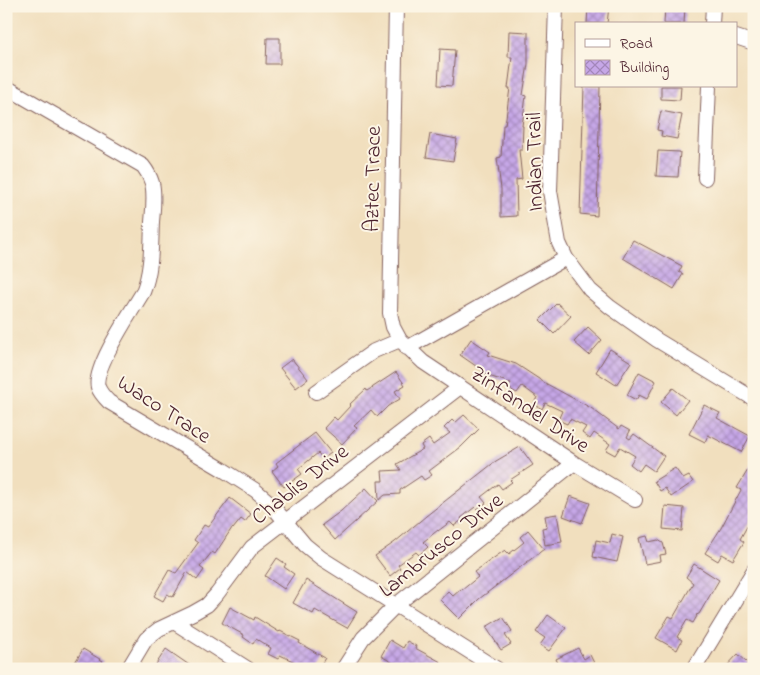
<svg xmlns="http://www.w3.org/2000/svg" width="760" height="675" font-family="'Indie Flower',sans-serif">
<defs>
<pattern id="building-cross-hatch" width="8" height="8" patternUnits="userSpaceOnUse" patternTransform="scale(1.25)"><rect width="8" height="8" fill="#c6a7e7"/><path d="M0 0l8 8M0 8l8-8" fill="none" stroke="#a387bb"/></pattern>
</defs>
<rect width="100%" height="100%" fill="#fcf5e5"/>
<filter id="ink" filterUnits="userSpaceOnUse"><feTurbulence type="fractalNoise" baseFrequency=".02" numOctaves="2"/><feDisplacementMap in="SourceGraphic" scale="10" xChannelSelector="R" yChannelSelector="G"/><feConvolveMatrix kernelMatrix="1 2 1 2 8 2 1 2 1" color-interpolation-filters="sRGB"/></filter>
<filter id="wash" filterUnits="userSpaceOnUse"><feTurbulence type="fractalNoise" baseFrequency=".0096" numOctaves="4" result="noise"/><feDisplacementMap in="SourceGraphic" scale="20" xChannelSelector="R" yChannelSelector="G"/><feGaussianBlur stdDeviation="1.12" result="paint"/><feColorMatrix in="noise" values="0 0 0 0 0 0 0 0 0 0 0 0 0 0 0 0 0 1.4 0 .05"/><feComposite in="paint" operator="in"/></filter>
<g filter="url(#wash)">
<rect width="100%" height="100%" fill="#f1dfbe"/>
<g id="blocks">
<path fill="url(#building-cross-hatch)" d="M588,6H609L607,24H587Z
M665,6H685L684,24H664Z
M509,31L528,32V64L523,95L526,96L522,126H523L522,150H519L522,179L516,180L517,216L501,217V189L497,158L501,157L503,125H505L510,88H508L512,57H508Z
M267,38H280V64H266Z
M440,49L455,50L452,86L438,85Z
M584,86H600L597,216L580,214Z
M661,86H681L680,100L661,99Z
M661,111L682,115L677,139L661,136L662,131L657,130Z
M430,134L457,139L453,161L426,157Z
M658,151L680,152L678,177L656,176Z
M633,240L682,266L679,272L683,274L674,289L623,258Z
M557,303L571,316L554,334L540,320Z
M588,327L602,340L589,355L574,342Z
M471,339L490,352L488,355L516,364L545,383L591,408L619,429L621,426L630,431L627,437L630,439L634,434L664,456L654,471L644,464L639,471L630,464L635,456L620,447L615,455L606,450L610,444L594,433L590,439L582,433L586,427L570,419L567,424L558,420L562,411L545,403L542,409L534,404L537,397L522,386L517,393L508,388L511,383L485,375L486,373L460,355Z
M610,349L631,362L616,385L596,372Z
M292,359L308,379L296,388L280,368Z
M396,372L405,385L395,391L400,399L388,406L377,417L371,410L354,426L357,428L342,444L324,428L334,417L337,420L351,405L350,404L366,389L367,391Z
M639,372L656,381L647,399L639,395L636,400L627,395Z
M673,388L688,400L676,415L661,402Z
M704,405L720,413L717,418L750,436L741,452L708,435L705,442L689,434Z
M464,415L479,429L461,447L429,471L432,475L424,480L421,476L400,490V494L385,495L379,500L378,481H383L382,471L401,470L397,464L423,449L421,445L429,439L433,445L450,433L444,428L452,420L455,423Z
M315,433L331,453L323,459L318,453L298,469L302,474L284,487L272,471L278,466L276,463Z
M520,447L533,465L510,480L512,482L502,489L498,484L481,497L486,503L477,509L475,507L461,518L462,520L454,526L450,522L438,531V530L423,542L428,547L419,555L416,552L398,565L400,568L390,576L375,556L395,542L426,516L496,461Z
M754,460V514L740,539L744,542L733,560L722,554L718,561L705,553L721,528L741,490L737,488Z
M675,468L683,479L689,476L693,482L671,497L665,488L660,491L654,481Z
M366,488L378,501L335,540L322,525L341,511Z
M570,496L590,503L582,523L563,516Z
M230,498L251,514L245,522L241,519L233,529L232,528L215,554L212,552L200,567L204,570L197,580L187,572L173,597L167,594L163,601L154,596L169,570L176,573L198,543L194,540L204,525L208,527Z
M665,506L684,508L682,531L663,529Z
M557,514L562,542L545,545L542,528L547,527L545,516Z
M528,530L544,549L479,599L459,619L440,600L448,591L453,596L461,589L462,590L478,577L474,572L505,550L509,554L524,542L520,537Z
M612,534L623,537L617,562L593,557L596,540L610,543Z
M647,536L649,542L658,540L663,543L666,554L660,555L661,561L645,564L639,538Z
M277,558L286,564L284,567L294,574L284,589L265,576Z
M694,564L719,580L699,614L696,615L697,616L693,623L687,620L677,637L682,640L677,650L656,638L669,616L673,618L693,583L686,577Z
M306,580L357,612L347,628L315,610L313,614L293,603Z
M230,607L254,620L255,617L279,632L280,631L300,641L299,643L325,658L318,669H291L295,662L280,655L278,659L268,654L271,648L256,639L253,644L243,637L244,635L222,623Z
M548,615L566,628L549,651L540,645L545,638L536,632Z
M503,617L512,631L505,635L511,644L501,650L486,627Z
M390,640L403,648L407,641L416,646L415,648L441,662L437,669H404L381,656Z
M578,648L584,659L590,655L594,663L582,669H561L556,659Z
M83,649L103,661L98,669H71Z
M166,649L195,669H153Z
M738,654L754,668V669H724Z"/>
</g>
</g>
<g filter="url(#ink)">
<use href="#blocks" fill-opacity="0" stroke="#84625e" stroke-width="1"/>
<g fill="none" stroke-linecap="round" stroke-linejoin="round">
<defs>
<path id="minor" d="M396,6L390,313L393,327L400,340L423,362L574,463L635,500
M556,6L550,191L559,243L566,258L590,290L610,307L657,340L754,399
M712,24L713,6
M736,37L754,43
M6,87L143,166C147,171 150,176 152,183C155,195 153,209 152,222C151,246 152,269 143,292C133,309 92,369 98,387C100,393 105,398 109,402L222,469L255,490L269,502L305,545L321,558L497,669
M705,178L709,86
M407,348L566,258
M316,392L374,351L400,340
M174,622L248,669
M128,669L146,639L159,629L193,613L207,605L217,594L252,547L460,387
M343,669L363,638L396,605L574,463
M694,669L754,570"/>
</defs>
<use href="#minor" stroke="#84625e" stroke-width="16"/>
<use href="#minor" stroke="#fff" stroke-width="14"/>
</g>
</g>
<g text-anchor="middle" stroke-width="4" stroke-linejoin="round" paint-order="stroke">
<g font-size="22" fill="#4a1f2b" stroke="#fcf5e5">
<text transform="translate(533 162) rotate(-91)" y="8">Indian Trail</text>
<text transform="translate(371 179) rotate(-89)" y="8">Aztec Trace</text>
<text transform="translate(165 408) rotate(33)" y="8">Waco Trace</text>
<text transform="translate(531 408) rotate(34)" y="8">Zinfandel Drive</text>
<text transform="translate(299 483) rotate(-38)" y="8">Chablis Drive</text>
<text transform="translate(440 544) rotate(-39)" y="8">Lambrusco Drive</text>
</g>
</g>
<rect width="760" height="675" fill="none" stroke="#fcf5e5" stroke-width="25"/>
<rect x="575" y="22" width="162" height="65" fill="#fcf5e5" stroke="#b59f9b"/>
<rect x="585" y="39" width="25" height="8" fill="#ffffff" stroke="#b59f9b"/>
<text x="620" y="48" font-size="15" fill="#4a1f2b">Road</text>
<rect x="585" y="60" width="25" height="15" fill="url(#building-cross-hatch)" stroke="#b59f9b"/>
<text x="620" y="72" font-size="15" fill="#4a1f2b">Building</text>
</svg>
